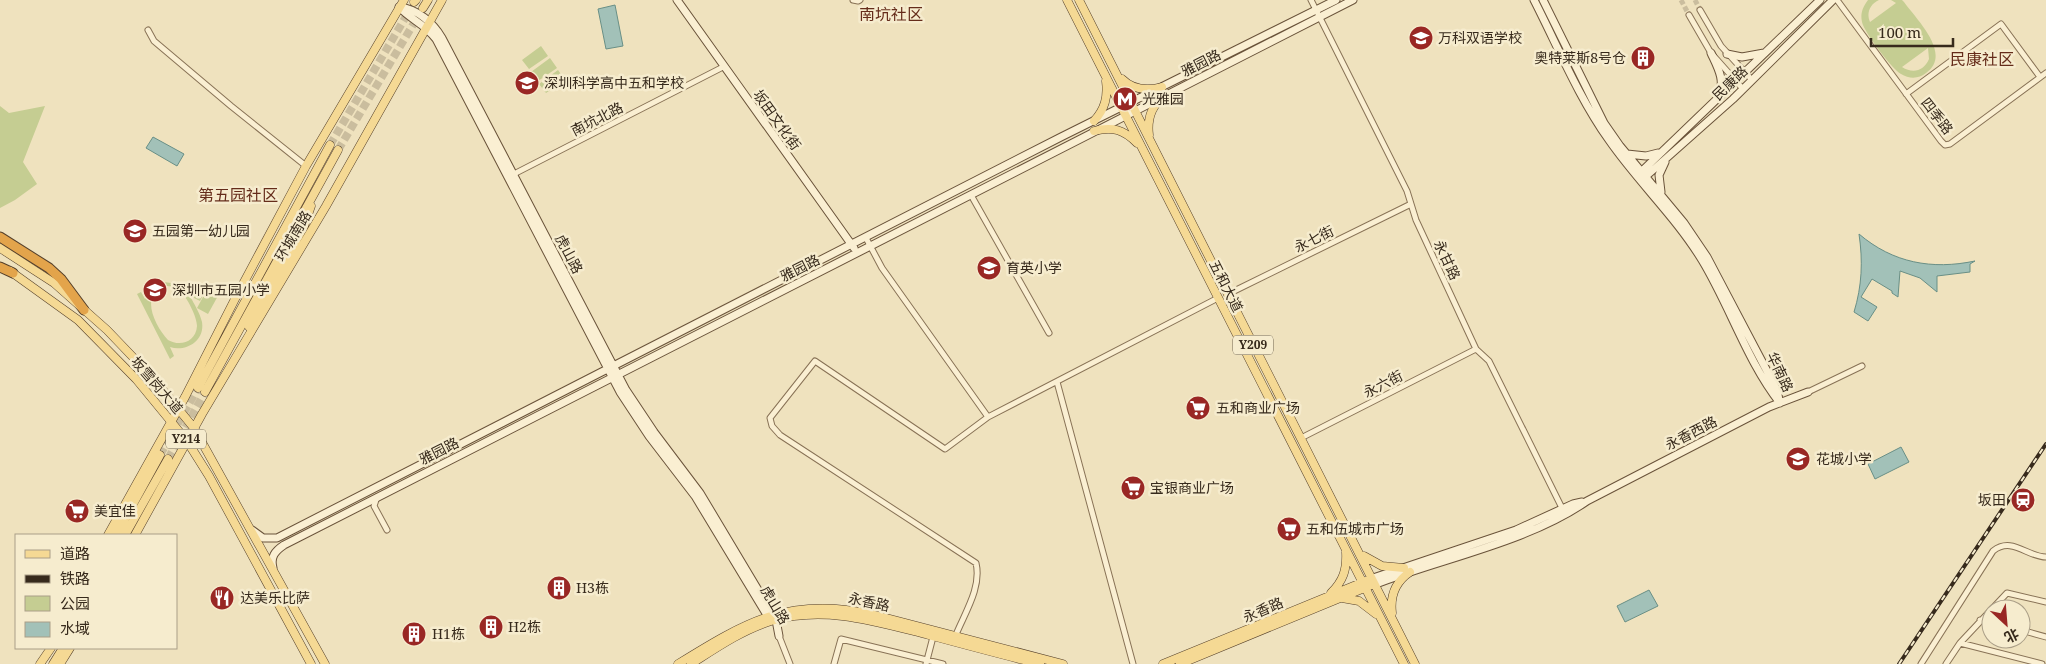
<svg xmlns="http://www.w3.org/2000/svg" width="2046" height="664" font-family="'Noto Serif','Noto Sans SC',serif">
<rect width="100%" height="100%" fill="#efe2be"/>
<path fill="#c5cd92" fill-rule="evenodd" d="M1868,0H1879C1870,4 1866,13 1870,22L1896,3L1891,0H1902L1904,2C1916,19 1953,54 1926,73C1919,79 1909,79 1901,74C1892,69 1864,32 1862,22C1860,13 1863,7 1868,0ZM1928,48L1929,59C1924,71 1913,74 1902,67Z
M541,46L548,56L529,69L522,60Z
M550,58L557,68L538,81L531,72Z
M558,70L565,80L546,93L539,84Z
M0,106L9,113L45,106L23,162L37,184L15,200L0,208Z
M164,282L178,284L189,295L197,282L207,288L200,301L190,296C194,304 200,313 202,322C205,341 186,352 170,347L174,356L170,359L137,294L141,292L145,299L152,288ZM165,286C171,286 176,287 180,291C187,297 197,317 197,326C196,342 180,347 168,340C155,326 139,294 165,286Z
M208,288L219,294L208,314L197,308Z"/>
<path fill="#a2c1b8" stroke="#698f86" d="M615,5L623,46L606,49L598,9Z
M153,137L184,154L177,166L146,148Z
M1859,234C1893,263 1932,270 1975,261L1970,264V272L1937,276V292L1920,278L1900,271L1898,297L1892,293V291L1872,279L1861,297L1877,307L1868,321L1854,312C1862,286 1863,261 1859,234Z
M1901,447L1909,462L1875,479L1868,464Z
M1649,590L1658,606L1625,622L1617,606Z"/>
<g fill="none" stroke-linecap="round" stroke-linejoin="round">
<path stroke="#cabd9e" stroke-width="5" stroke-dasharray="5 2.5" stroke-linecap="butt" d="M1681,0L1689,15
M1695,0L1700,10"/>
<path stroke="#cabd9e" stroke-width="8" stroke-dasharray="8 4" stroke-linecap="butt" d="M330,145L411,8
M338,150L423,8
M160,455L198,388
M168,459L205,392"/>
<defs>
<path id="street" d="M853,0L858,1L860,0
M1311,0L1407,191L1416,220L1476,349L1489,361L1563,510
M1837,0L1941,141L1945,145L1950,144L2046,73
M1700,10L1721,46L1752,80
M1689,15L1711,53L1743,89
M148,30L154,41L231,106L306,166
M1906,94L2001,24L2040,77
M510,176L723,67
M971,195L1049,333
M866,238L882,268L988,417
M1228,294L1411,204
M1057,382L1133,664
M1808,392L1862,366
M1301,438L1476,349
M377,497L374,506L387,530
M1980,620L1991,623
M2021,630L2046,637
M779,636L790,664
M955,637C964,614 982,588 976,563L780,435L772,426L770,418L815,361L945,449L988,417L1218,298
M1960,643L2042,664
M834,664L841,639L943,664
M926,664L933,637
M1921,664L1993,551C2012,536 2027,557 2046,557
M1946,664L1960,643L2007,593L2046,602"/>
<path id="secondary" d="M677,0L854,248
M1534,0C1558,47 1579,98 1609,140C1638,182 1676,217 1702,260C1730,306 1747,361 1780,403
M1543,0L1604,123L1620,146L1684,223L1707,257L1777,390L1779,400
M399,7C418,9 433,23 442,38L626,390L654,432L700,493L776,620L779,636
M399,7C411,20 424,23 436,39L620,392L649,436L695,496L770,620
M1711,53C1718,68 1726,81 1718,97
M1727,54L1742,57L1764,53
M1627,154L1646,156L1658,153
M1640,173L1820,0
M1644,178L1733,99L1833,0
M1661,192L1659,175L1665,162
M252,530L263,538H277L1061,137L1336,0
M273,568C270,557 275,551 284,545L1353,0
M1373,578L1516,530L1573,504L1582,502
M1376,584C1443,558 1528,542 1587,501L1769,407L1808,392"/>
<path id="primary" d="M1067,0L1404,664
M1079,0L1415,664
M414,2L416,0
M423,8L428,0
M1122,79C1133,90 1147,91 1162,87
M1094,121C1105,109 1108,97 1106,81
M1094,131C1113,126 1124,130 1137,143
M1149,135C1147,119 1151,106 1164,96
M0,248L54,283L107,330L152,377L194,428L325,664
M10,271L78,320L136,379L187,441L209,476L311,664
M249,327L304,226L311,206
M198,388L330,145
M205,392L338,150
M108,535L185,397L235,299L306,166L404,0
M116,535L160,455
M125,535L168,459
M135,535L202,414L326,206L442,0
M1364,556L1382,566L1404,568
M1331,593C1343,581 1347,570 1346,552
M1342,598L1359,601L1376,614
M1392,613C1390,596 1395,582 1410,572
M40,664L51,648
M53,664L63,648
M60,664L70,648
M678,664C746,622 789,596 871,614L1063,664
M691,664C716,648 742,630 771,621C825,605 877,622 929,635C966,645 1003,655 1040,664
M1163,664L1366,581
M1180,664L1369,586"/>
<path id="highway" d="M0,237L49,268L61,279L84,310
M0,267L13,273"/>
</defs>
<use href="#street" stroke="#887256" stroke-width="7"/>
<use href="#secondary" stroke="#6a533a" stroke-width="9"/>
<use href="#primary" stroke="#55402b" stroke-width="9"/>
<use href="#highway" stroke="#55402b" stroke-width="11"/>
<use href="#street" stroke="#faefd2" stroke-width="5"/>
<use href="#secondary" stroke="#faefd2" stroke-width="7"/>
<use href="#primary" stroke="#f5d994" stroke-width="8"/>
<use href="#highway" stroke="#e3a44b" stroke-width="9"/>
<defs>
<path id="rail" d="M1899,664L2046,444"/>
</defs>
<use href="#rail" stroke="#372a1c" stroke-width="4"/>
<use href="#rail" stroke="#f6ecce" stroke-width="2" stroke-dasharray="5.5" stroke-linecap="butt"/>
</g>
<defs>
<symbol id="school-disc" viewBox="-11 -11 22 22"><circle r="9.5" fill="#992724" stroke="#f6ecce"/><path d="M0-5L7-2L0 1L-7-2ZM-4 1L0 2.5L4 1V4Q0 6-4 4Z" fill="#fff"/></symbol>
<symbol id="building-disc" viewBox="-11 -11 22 22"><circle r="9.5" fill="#992724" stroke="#f6ecce"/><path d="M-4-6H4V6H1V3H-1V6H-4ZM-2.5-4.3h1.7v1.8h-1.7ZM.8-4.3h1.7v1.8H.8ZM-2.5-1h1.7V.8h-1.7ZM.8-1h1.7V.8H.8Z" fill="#fff"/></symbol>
<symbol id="metro-disc" viewBox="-11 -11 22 22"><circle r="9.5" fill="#992724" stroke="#f6ecce"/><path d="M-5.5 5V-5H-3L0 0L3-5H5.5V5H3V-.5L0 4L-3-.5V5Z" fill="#fff"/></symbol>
<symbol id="supermarket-disc" viewBox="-11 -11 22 22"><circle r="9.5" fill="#992724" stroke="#f6ecce"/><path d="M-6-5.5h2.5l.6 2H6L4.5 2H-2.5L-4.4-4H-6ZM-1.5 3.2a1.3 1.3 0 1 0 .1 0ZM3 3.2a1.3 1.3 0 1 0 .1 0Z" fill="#fff"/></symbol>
<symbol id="station-disc" viewBox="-11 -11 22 22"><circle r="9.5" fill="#992724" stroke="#f6ecce"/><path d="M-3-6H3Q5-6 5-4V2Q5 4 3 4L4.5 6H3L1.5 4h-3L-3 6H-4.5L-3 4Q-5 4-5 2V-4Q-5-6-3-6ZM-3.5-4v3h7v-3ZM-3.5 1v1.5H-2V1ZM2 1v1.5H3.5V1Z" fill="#fff"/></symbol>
<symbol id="restaurant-disc" viewBox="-11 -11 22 22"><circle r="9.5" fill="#992724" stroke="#f6ecce"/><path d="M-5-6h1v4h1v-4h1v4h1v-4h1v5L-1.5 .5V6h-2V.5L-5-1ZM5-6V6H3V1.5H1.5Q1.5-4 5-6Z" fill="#fff"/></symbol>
</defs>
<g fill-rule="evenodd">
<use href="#school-disc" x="1407" y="24" width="28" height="28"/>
<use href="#building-disc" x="1629" y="44" width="28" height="28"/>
<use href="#school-disc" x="513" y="69" width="28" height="28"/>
<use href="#metro-disc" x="1111" y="85" width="28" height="28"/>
<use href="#school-disc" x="121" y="217" width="28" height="28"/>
<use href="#school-disc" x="975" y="254" width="28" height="28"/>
<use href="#school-disc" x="141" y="276" width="28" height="28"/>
<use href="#supermarket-disc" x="1184" y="394" width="28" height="28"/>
<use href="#school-disc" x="1784" y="445" width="28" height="28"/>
<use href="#supermarket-disc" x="1119" y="474" width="28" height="28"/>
<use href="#station-disc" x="2009" y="486" width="28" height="28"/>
<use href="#supermarket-disc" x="63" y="497" width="28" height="28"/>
<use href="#supermarket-disc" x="1275" y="515" width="28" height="28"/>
<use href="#building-disc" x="545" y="574" width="28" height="28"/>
<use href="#restaurant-disc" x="208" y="584" width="28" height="28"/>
<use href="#building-disc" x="477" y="613" width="28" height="28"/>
<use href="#building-disc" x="400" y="620" width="28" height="28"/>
</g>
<g text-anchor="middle" stroke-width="5" stroke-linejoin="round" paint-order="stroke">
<g fill="#f6ecce" stroke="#706451" stroke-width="1">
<rect x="1233" y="335.5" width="40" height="19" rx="4"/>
<rect x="166" y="429.5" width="40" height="19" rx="4"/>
</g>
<g font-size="12" font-weight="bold" fill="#372a1c">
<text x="1253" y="349">Y209</text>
<text x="186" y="443">Y214</text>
</g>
<g font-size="14" fill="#372a1c" stroke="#f6ecce" text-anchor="start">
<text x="1438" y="43">万科双语学校</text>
<text x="1626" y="63" text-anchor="end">奥特莱斯8号仓</text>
<text x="544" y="88">深圳科学高中五和学校</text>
<text x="1142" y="104">光雅园</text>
<text x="152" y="236">五园第一幼儿园</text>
<text x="1006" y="273">育英小学</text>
<text x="172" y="295">深圳市五园小学</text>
<text x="1216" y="413">五和商业广场</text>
<text x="1816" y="464">花城小学</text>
<text x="1150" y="493">宝银商业广场</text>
<text x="2006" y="505" text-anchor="end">坂田</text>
<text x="94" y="516">美宜佳</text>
<text x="1306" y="534">五和伍城市广场</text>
<text x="576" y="593">H3栋</text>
<text x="240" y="603">达美乐比萨</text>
<text x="508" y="632">H2栋</text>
<text x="432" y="639">H1栋</text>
</g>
<g font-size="14" fill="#372a1c" stroke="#f6ecce">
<text transform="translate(1201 63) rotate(-27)" y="5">雅园路</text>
<text transform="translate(1730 83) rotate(-44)" y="5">民康路</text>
<text transform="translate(1937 116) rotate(52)" y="5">四季路</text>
<text transform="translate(597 119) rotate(-27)" y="5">南坑北路</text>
<text transform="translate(777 120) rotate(54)" y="5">坂田文化街</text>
<text transform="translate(293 236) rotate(-59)" y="5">环城南路</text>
<text transform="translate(1314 239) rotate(-26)" y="5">永七街</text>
<text transform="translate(569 254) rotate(62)" y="5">虎山路</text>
<text transform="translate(1447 260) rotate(65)" y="5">永甘路</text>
<text transform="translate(800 268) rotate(-27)" y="5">雅园路</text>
<text transform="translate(1226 286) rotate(63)" y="5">五和大道</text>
<text transform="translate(1780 372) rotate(65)" y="5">华南路</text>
<text transform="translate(1383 384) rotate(-27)" y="5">永六街</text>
<text transform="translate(157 385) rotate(49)" y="5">坂雪岗大道</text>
<text transform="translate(1691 433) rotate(-27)" y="5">永香西路</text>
<text transform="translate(439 451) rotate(-27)" y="5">雅园路</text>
<text transform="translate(869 602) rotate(12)" y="5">永香路</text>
<text transform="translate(775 605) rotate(59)" y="5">虎山路</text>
<text transform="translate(1263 610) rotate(-23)" y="5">永香路</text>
</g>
<g font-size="16" fill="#652c1a" stroke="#f6ecce">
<text x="891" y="20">南坑社区</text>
<text x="1982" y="65">民康社区</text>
<text x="238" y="201">第五园社区</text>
</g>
</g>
<rect x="15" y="534" width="162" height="115" fill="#f6ecce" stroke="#aa9e87"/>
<rect x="25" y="550" width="25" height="8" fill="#f5d994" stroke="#aa9e87"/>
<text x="60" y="559" font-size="15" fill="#372a1c">道路</text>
<rect x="25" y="575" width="25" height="8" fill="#372a1c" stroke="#aa9e87"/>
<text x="60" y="584" font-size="15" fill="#372a1c">铁路</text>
<rect x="25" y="596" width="25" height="15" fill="#c5cd92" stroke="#aa9e87"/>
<text x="60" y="609" font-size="15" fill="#372a1c">公园</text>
<rect x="25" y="622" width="25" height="15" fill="#a2c1b8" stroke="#aa9e87"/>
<text x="60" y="634" font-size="15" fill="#372a1c">水域</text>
<g transform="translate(2006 624) rotate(154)"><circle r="24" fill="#f6ecce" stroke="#aa9e87"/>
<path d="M0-4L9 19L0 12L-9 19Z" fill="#992724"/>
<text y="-8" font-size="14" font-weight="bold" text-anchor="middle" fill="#372a1c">北</text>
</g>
<path d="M1871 38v8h82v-8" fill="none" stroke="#372a1c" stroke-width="2.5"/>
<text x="1878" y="38" font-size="15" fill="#372a1c" stroke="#f6ecce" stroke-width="4" paint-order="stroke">100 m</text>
</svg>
